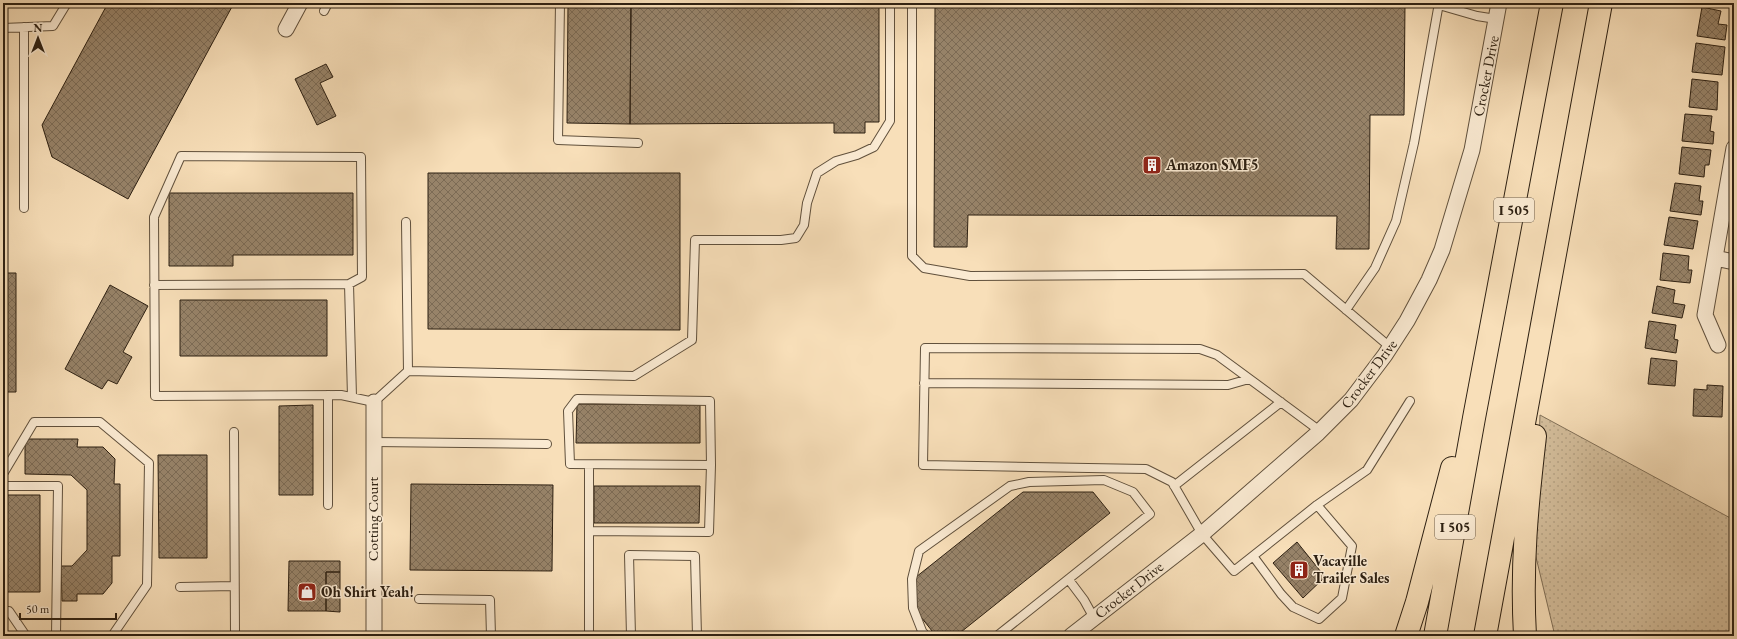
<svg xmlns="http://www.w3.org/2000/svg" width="1737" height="639" font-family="'EB Garamond',serif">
<defs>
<pattern id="grass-dots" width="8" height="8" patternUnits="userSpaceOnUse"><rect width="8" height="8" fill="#d5bf9d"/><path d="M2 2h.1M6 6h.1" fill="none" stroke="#b7a486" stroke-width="1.8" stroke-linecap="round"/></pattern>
<pattern id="building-cross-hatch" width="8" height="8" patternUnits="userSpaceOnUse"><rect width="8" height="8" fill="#978369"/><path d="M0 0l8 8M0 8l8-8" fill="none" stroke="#7c6b55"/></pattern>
</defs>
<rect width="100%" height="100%" fill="#f8dfb9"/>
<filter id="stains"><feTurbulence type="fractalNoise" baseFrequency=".005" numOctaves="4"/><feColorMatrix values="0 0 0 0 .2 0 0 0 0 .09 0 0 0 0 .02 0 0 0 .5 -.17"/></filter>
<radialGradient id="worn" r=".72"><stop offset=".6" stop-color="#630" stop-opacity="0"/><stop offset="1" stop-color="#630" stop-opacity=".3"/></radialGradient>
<path fill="url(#grass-dots)" stroke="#817058" d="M1540,415L1734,520V636H1555L1535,553Z"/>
<path fill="url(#building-cross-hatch)" stroke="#2d2012" d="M108,3H234L128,199L52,157L42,125Z
M568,3H631L630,124L567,123Z
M631,3H879V122H865V133H834V123L630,124Z
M935,3H1405L1404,115H1370L1369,249H1336L1337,216L968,215L967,247H934Z
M1711,3H1734V5Z
M1702,7L1721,11L1718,24L1727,25L1725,40L1697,36Z
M1696,43L1725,47L1722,75L1692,72Z
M326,64L333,77L320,83L336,116L317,125L295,79Z
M1692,79L1718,82L1717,110L1689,107Z
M1685,114L1712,116L1710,131L1714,132L1713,144L1682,141Z
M1682,147L1711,150L1709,165H1705L1704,177L1679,174Z
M428,173H680V330L428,329Z
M1675,183L1701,186L1699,201H1703L1701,215L1670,211Z
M169,193H353V255H233V266H169Z
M1669,217L1698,221L1693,249L1664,245Z
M1663,253L1689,256L1688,270H1692L1690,283L1660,280Z
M3,273H16V392H3Z
M110,285L148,306L123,352L132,357L117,384L108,380L102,389L65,369Z
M1657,286L1675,290L1673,303L1685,305L1682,318L1652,313Z
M180,300H327V356H180Z
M1649,321L1676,325L1674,339L1678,340L1676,353L1645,348Z
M1651,358L1677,361L1675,386L1648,384Z
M1707,385L1723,386L1722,417L1693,416L1694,389L1707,390Z
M577,404L700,405V443H576Z
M313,405V495H279V406Z
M25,439H78L77,447H103L115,459L114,484H120V556H112V583L103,594H77V601H62L61,566H72L87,550V490L71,475L25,474Z
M158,455H207V558H159Z
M411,484L553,485L552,571L410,570Z
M594,486H700L699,523H594Z
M1023,492H1093L1110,513L956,636H936L917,612L916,577Z
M5,495H40V592H5Z
M1297,542L1325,577L1303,598L1273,563Z
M289,561H340V572H326V611H288Z
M326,572H340V612L326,611Z"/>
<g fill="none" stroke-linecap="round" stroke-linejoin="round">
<defs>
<path id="lane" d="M560,3L558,140L638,143
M912,3V256L924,268L970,276L1304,274L1390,347
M1439,5L1477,16L1496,19
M324,11L328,3
M3,28L53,26L67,3
M24,208V27
M154,285L349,284
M1346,310L1375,268L1396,221L1414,143L1439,3
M408,371L634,376L692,340L695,240H781L796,238L804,225L807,203L817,173L836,161L857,155L874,147L890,121V3
M924,383L1228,385L1249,379
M328,395V505
M352,397L349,284L362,277L361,157L181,156L154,217L155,396L341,395L374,402L408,371L406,222
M577,399L710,401L711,465L570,464L568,411Z
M234,432L235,636
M374,442L547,444
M3,474L34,422H100L149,463L147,585L112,636
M3,486H58L56,636
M1174,486L1281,402
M1317,505L1367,470L1410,401
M589,531L709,532L711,465
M1253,556L1281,594L1293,607L1319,619L1342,598L1352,546L1317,505L1234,571L1202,534L1172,482L1146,469L923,465L925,348L1200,349L1217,355L1320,431
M1069,580L1084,600L1094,618
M180,587L234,586
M419,599L490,600L491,636
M3,611H9L26,636
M589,636V465
M631,636L629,555L695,556L697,636
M926,636L922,631L913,608L912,579L919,551L1010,486L1029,482L1104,480L1133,492L1150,514L997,636"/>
<path id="street" d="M286,29L300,3
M1715,258L1734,262
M1718,345L1705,315L1734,148
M374,402V636
M1071,636L1202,534L1318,433L1351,400L1385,355L1407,321L1429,280L1442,250L1472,150L1499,3"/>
<path id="highway" d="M1406,636L1417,602L1452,468
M1435,636L1474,418L1552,3
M1485,636L1601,3
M1525,636C1521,566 1527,505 1535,436"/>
</defs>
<use href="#lane" stroke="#60503c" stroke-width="10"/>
<use href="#street" stroke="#60503c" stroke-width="17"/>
<use href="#highway" stroke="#2d2012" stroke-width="24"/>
<use href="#lane" stroke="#faead2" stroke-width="8"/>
<use href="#street" stroke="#faead2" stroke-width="15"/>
<use href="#highway" stroke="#f8dfb9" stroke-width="22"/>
</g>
<defs>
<symbol id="building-square" viewBox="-11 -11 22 22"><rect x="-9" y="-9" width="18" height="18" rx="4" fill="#8f2418" stroke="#faead2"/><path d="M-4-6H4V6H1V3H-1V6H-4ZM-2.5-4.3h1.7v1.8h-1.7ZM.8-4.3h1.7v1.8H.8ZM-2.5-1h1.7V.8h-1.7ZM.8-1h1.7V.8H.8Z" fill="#fff"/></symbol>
<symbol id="shop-square" viewBox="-11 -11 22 22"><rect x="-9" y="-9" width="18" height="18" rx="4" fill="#8f2418" stroke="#faead2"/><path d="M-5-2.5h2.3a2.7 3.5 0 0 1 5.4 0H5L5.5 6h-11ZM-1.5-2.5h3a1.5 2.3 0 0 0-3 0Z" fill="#fff"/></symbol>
</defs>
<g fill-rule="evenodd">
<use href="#building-square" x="1141" y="154" width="22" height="22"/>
<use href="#building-square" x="1288" y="559" width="22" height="22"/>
<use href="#shop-square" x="296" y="581" width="22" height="22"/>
</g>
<g text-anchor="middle" stroke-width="3" stroke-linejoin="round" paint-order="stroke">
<g fill="#faead2" stroke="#6a5d4c" stroke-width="1">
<rect x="1494" y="198" width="40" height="24" rx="3"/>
<rect x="1435" y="515" width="40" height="24" rx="3"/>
</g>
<g font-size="14" font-weight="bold" fill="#2d2012">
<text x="1514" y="215">I 505</text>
<text x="1455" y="532">I 505</text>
</g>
<g font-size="15" fill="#2d2012" stroke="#faead2">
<text transform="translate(1486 76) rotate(-79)" y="5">Crocker Drive</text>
<text transform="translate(1369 374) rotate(-53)" y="5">Crocker Drive</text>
<text transform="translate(373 519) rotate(-90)" y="5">Cotting Court</text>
<text transform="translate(1129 590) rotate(-38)" y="5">Crocker Drive</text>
</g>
<g font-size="15" font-weight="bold" fill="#2d2012" stroke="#faead2" text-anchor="start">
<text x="1166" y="170">Amazon SMF5</text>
<text x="1313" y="566">Vacaville<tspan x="1313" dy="17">Trailer Sales</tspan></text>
<text x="321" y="597">Oh Shirt Yeah!</text>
</g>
</g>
<rect width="1737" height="639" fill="none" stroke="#f8dfb9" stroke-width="16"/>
<rect x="4" y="4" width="1729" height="631" fill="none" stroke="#2d2012" stroke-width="2"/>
<rect x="8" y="8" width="1721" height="623" fill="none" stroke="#2d2012"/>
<g transform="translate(38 38)" stroke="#faead2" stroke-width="3" paint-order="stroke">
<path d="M0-3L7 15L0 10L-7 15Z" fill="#2d2012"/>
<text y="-6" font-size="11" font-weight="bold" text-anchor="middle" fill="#2d2012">N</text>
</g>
<path d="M20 613v6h96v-6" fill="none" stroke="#2d2012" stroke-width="2"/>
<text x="26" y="613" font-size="12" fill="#2d2012" stroke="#faead2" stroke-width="3" paint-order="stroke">50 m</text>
<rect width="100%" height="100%" filter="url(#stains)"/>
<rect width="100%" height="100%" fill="url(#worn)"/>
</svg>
